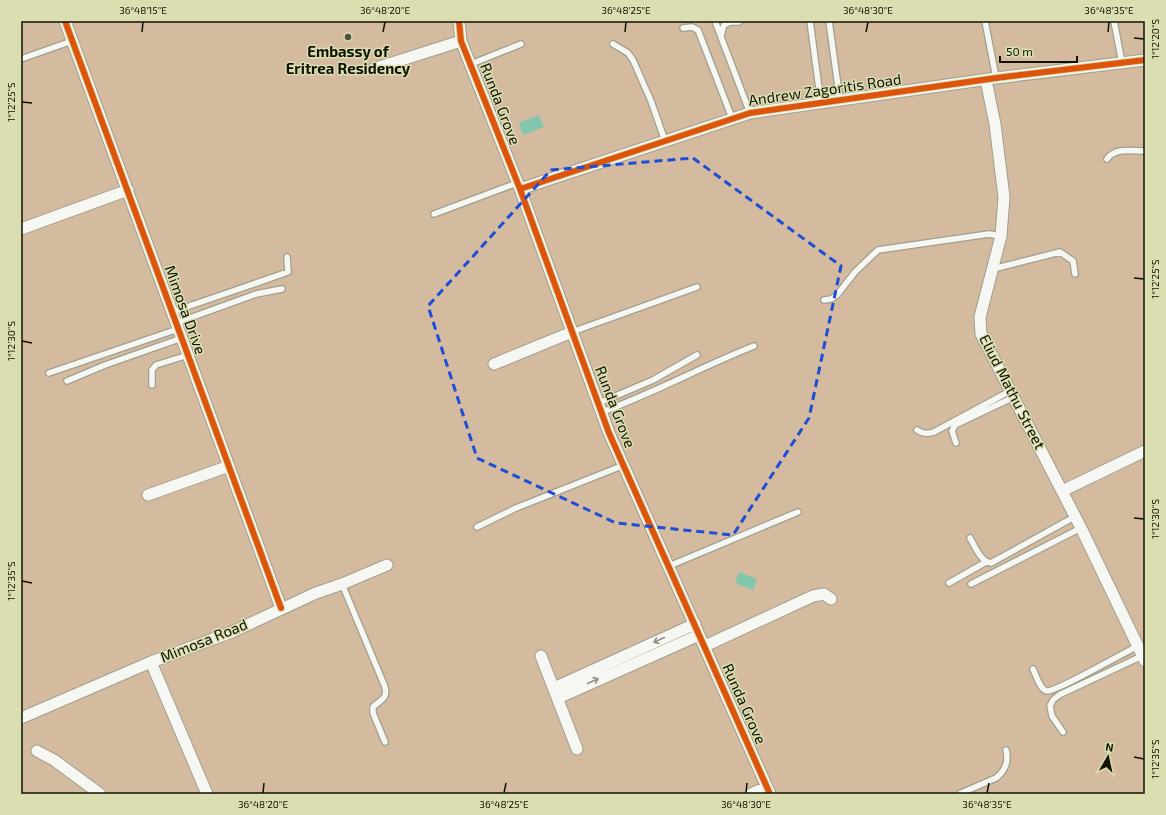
<svg xmlns="http://www.w3.org/2000/svg" width="1166" height="815" font-family="'Exo 2',sans-serif">
<rect width="100%" height="100%" fill="#c5c6ae"/>
<path fill="#d4ba9f" d="M21,21H1145V794H21Z"/>
<path fill="#82c7ac" d="M539,115L544,127L523,135L519,123Z
M739,572L757,579L753,590L735,583Z"/>
<g fill="none" stroke-linecap="round" stroke-linejoin="round">
<defs>
<path id="lane" d="M715,21L720,34
M810,21L821,104
M829,21L840,101
M985,21L996,78
M1114,21L1122,63
M739,22H730L724,25L722,31L721,37L750,113
M683,28L692,27L698,30L732,118
M613,44L628,53L633,60L651,101L665,141
M21,59L72,41
M471,64L521,44
M1107,159C1115,147 1132,151 1145,151
M434,214L517,183
M993,269L1060,252L1073,261L1075,274
M824,300L831,299L837,295L855,272L878,250L989,234L1001,236
M172,312L288,272L287,257
M176,323L256,294L282,289
M572,332L697,287
M49,373L178,329
M67,381L105,365L182,338
M152,385V370L156,365L188,355
M599,403L653,380L697,355
M602,412C654,393 703,366 754,346
M917,430C923,434 927,434 934,432L1010,391
M956,443L952,431L955,425L1014,397
M477,527L516,508L624,465
M970,538C975,546 980,561 991,563L1076,516
M669,566L798,512
M949,583L986,562
M342,584L385,687C388,699 380,700 373,707V713L385,742
M971,584L1081,528
M1033,669C1036,675 1040,690 1047,691C1056,692 1125,652 1138,646
M1063,732L1052,716L1050,706L1053,700L1059,695L1142,656
M959,794L996,778C1005,771 1009,761 1006,750"/>
<path id="street" d="M65,21L281,608
M459,21L461,41L520,189L609,433L770,794
M373,69L461,41
M986,80L995,124L1004,197L1001,236L980,317L981,334L1081,528L1145,661
M520,189L750,113L996,78L1145,60
M21,229L128,190
M494,364L572,332
M1062,491L1145,451
M148,495L229,466
M705,646L813,596L824,594L831,599
M541,656L577,749
M151,662L207,794
M554,688L695,624
M558,698L699,635
M21,718L151,662L232,632L316,593L342,584L387,565
M37,751L54,760L100,794
M751,794L767,787"/>
</defs>
<use href="#lane" stroke="#9fa08d" stroke-width="8"/>
<use href="#street" stroke="#9fa08d" stroke-width="13"/>
<use href="#lane" stroke="#f6f6f3" stroke-width="5.5"/>
<use href="#street" stroke="#f6f6f3" stroke-width="11"/>
<defs>
<path id="cycleway" d="M65,21L281,608
M459,21L461,41L520,189L609,433L770,794
M520,189L750,113L996,78L1145,60"/>
</defs>
<use href="#cycleway" stroke="#dadeb1" stroke-width="8"/>
<use href="#cycleway" stroke="#dd550c" stroke-width="6"/>
</g>
<defs><path id="oneway-shaft" d="M-6 0H5M1.5-3L5.5 0L1.5 3" fill="none" stroke-width="1.6" stroke-linecap="round" stroke-linejoin="round"/></defs>
<g stroke="#8f8f87">
<use href="#oneway-shaft" transform="translate(659 640) rotate(156)"/>
<use href="#oneway-shaft" transform="translate(593 681) rotate(-24)"/>
</g>
<path fill="none" stroke="#1d4ed8" stroke-width="3" stroke-dasharray="8 5" stroke-linejoin="round" d="M693,158L841,266L809,418L733,535L616,523L477,458L428,306L551,170Z"/>
<path fill="none" stroke="#111203" stroke-width="1.5" d="M142,32L143,22M383,32L385,22M625,32L626,22M866,32L868,22M1108,32L1109,22M1134,38L1144,39M22,102L32,103M1134,278L1144,279M22,341L32,343M1134,518L1144,519M22,581L32,583M1134,757L1144,759M263,793L264,783M504,793L506,783M746,793L747,783M987,793L989,783"/>
<circle fill="#50513f" stroke="#dadeb1" stroke-width="1.5" cx="348" cy="37" r="4"/>
<g text-anchor="middle" stroke-width="3" stroke-linejoin="round" paint-order="stroke">
<g font-size="15" font-weight="bold" fill="#111203" stroke="#dadeb1">
<text x="348" y="57">Embassy of<tspan x="348" dy="17">Eritrea Residency</tspan></text>
</g>
<g font-size="15" fill="#111203" stroke="#dadeb1">
<text transform="translate(825 90) rotate(-8)" y="5">Andrew Zagoritis Road</text>
<text transform="translate(500 104) rotate(69)" y="5">Runda Grove</text>
<text transform="translate(185 310) rotate(70)" y="5">Mimosa Drive</text>
<text transform="translate(1012 392) rotate(63)" y="5">Eliud Mathu Street</text>
<text transform="translate(615 407) rotate(69)" y="5">Runda Grove</text>
<text transform="translate(204 641) rotate(-22)" y="5">Mimosa Road</text>
<text transform="translate(744 704) rotate(66)" y="5">Runda Grove</text>
</g>
</g>
<rect width="1166" height="815" fill="none" stroke="#dadeb1" stroke-width="44"/>
<g transform="translate(1108 757) rotate(9)" stroke="#dadeb1" stroke-width="3" paint-order="stroke">
<path d="M0-3L7 15L0 10L-7 15Z" fill="#111203"/>
<text y="-6" font-size="11" font-weight="bold" text-anchor="middle" fill="#111203">N</text>
</g>
<path d="M1000 56v6h77v-6" fill="none" stroke="#111203" stroke-width="2"/>
<text x="1006" y="56" font-size="12" fill="#111203" stroke="#dadeb1" stroke-width="3" paint-order="stroke">50 m</text>
<rect x="22" y="22" width="1122" height="771" fill="none" stroke="#111203" stroke-width="1.5"/>
<g font-size="10" text-anchor="middle" fill="#111203">
<text x="143" y="14">36°48'15"E</text>
<text x="385" y="14">36°48'20"E</text>
<text x="626" y="14">36°48'25"E</text>
<text x="868" y="14">36°48'30"E</text>
<text x="1109" y="14">36°48'35"E</text>
<text transform="translate(1155 39) rotate(-90)" y="4">1°12'20"S</text>
<text transform="translate(11 102) rotate(-90)" y="4">1°12'25"S</text>
<text transform="translate(1155 279) rotate(-90)" y="4">1°12'25"S</text>
<text transform="translate(11 341) rotate(-90)" y="4">1°12'30"S</text>
<text transform="translate(1155 519) rotate(-90)" y="4">1°12'30"S</text>
<text transform="translate(11 581) rotate(-90)" y="4">1°12'35"S</text>
<text transform="translate(1155 759) rotate(-90)" y="4">1°12'35"S</text>
<text x="263" y="808">36°48'20"E</text>
<text x="504" y="808">36°48'25"E</text>
<text x="746" y="808">36°48'30"E</text>
<text x="987" y="808">36°48'35"E</text>
</g>
</svg>
